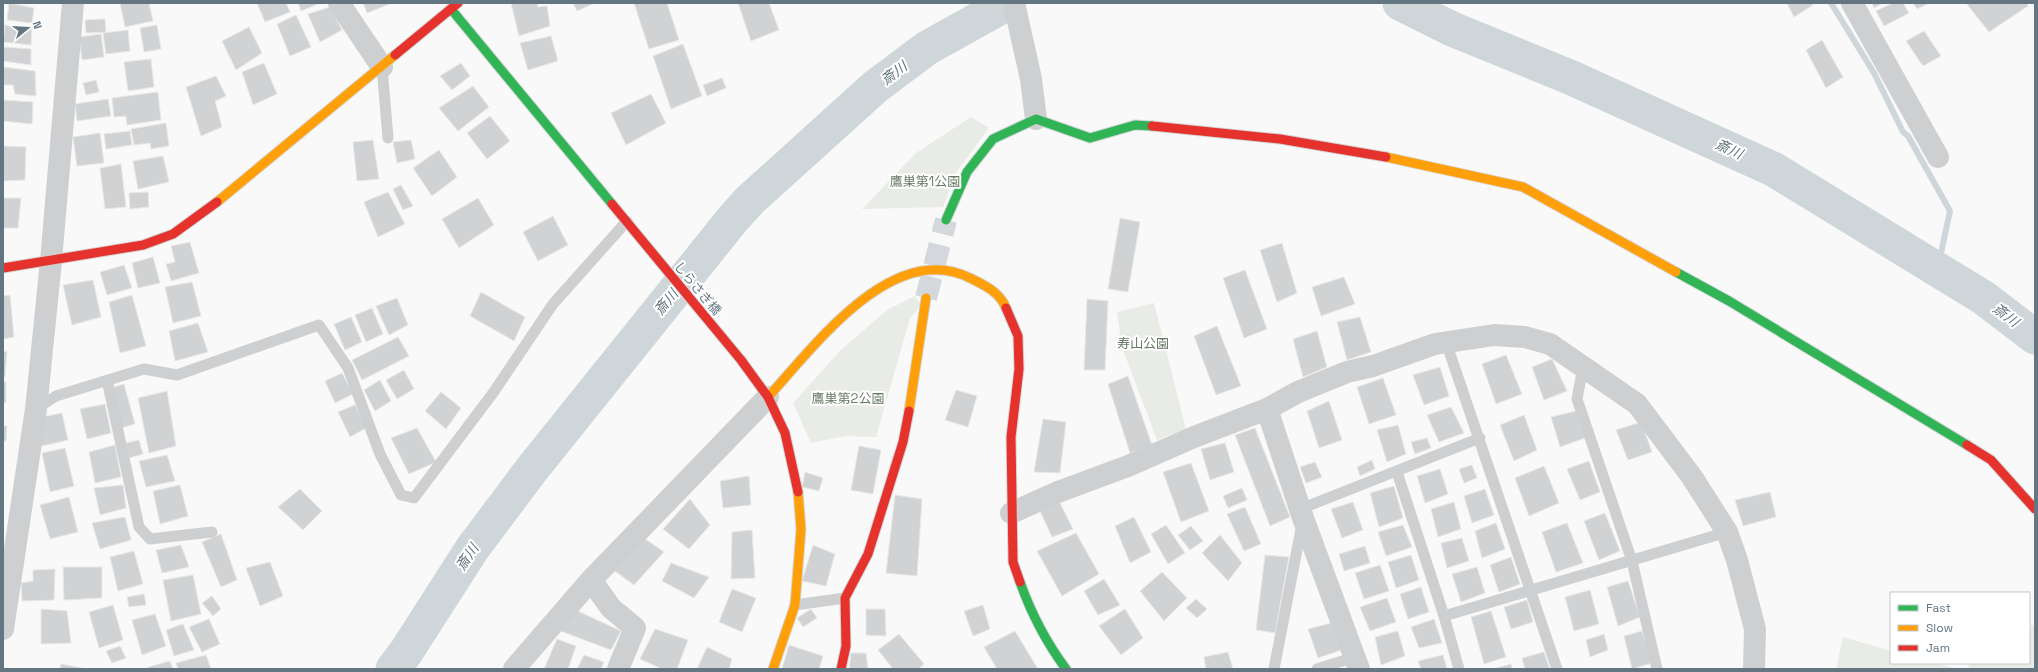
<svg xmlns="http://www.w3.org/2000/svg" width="2038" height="672" font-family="'Space Grotesk','Noto Sans JP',sans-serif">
<rect width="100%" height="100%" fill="#f9f9f9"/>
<path fill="#e8ebe6" d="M971,117L989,128L956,173L943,207L862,209L916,153Z
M915,296L921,305L910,318L876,437L845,436L811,443L793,403L841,350L887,310Z
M1154,303L1186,429L1157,440L1122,347L1117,312Z
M2029,625H2035V669H1966L1971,663H2029Z
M1843,637L1891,651V663H1935L1957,669H1836Z"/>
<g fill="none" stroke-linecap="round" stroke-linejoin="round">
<path stroke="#ced6d9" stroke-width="6" d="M1831,3L1874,73L1903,132L1908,136L1950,211L1941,253L1935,268"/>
<path stroke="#ced6d9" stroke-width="35" d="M1400,3L1452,29L1572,78L1773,169L1984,298L2035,337
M393,669L406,652L472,549L532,469L732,220L749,201L875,87L927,48L1008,3"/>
</g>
<path fill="#d0d2d3" stroke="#e8e8e8" d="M9,3L34,8L32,23L7,20Z
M120,3H149L153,21L125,27Z
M257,3H286L290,12L265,22Z
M298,3H320L301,11Z
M363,3H392L367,13Z
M511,3H537L538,7L547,6L550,26L519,36Z
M573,3H595L577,11Z
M634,3H667L679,40L649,49Z
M738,3H769L779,30L751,41Z
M1787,3H1812L1813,5L1794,17Z
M1872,3H1883L1874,8Z
M1893,3H1903L1909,13L1884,26L1876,11Z
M1913,3H1929L1917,9Z
M1966,3H2027L2028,6L1989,32Z
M330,7L342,30L320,42L308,14Z
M296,15L311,47L290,56L277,24Z
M105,19L106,32L86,33L85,20Z
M5,25L32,28L31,45L3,42Z
M157,25L161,49L144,52L140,28Z
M249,27L262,53L236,70L222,41Z
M128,30L130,51L106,54L103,33Z
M1924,31L1941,56L1923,66L1906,41Z
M101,34L104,57L82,60L79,37Z
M551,36L558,61L528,70L520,43Z
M1822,40L1843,77L1826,88L1806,50Z
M683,44L702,96L671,109L653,56Z
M3,47L31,49V65L3,61Z
M151,59L154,87L128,91L124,62Z
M264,63L277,94L253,105L242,72Z
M461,63L470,76L452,90L440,76Z
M3,67L35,71L36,96L15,94L13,85H3Z
M216,76L226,96L215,101L222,127L201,136L186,87Z
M722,78L726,88L707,96L703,85Z
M96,80L99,92L86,95L83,83Z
M473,86L489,107L458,131L439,108Z
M158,92L161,120L127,125L126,116L114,117L112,98Z
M651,94L666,123L626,145L611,113Z
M108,99L111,116L77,121L75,104Z
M3,100L33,102L32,124L3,121Z
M490,116L510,141L487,159L467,133Z
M166,123L169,146L151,149L150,143L134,145L131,129Z
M130,131L132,145L106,149L104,134Z
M100,133L104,163L77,166L73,137Z
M373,140L379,179L357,181L353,142Z
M411,140L415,159L397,163L393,142Z
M3,146L26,147L25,180L3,181Z
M439,150L457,177L432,196L413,168Z
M163,156L169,182L138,189L133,161Z
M121,164L126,207L105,209L100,168Z
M401,185L413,206L403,210L393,189Z
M148,192L149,207L130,209L129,193Z
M388,192L405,224L378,237L364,202Z
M3,198H21L18,228H3Z
M478,198L494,225L459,248L442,219Z
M553,216L568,245L538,261L523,232Z
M1120,218L1140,222L1128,292L1108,289Z
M190,242L199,273L171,281L166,264L175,262L171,246Z
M1282,243L1297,293L1277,302L1260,250Z
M153,257L160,283L138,288L132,263Z
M124,265L132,288L107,295L100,272Z
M1245,270L1267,329L1244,338L1223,278Z
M1344,277L1355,304L1321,316L1312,287Z
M93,280L101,317L72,325L63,285Z
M192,282L201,316L173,323L165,287Z
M481,292L525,317L514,341L470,316Z
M10,295L14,337L3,339V296Z
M132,295L146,346L120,353L109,302Z
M397,298L408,325L389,335L376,306Z
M1087,299L1108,301L1105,370H1084Z
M372,308L383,334L366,342L355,315Z
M351,317L362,342L345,350L334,324Z
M1360,317L1371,352L1347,360L1337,322Z
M198,323L208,352L175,361L169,331Z
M1217,326L1241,386L1216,395L1194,336Z
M1317,331L1327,367L1303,377L1293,339Z
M398,337L409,356L362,380L352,360Z
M3,351L7,352L5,377H3Z
M1506,355L1522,394L1496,404L1482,364Z
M1552,359L1567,391L1544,400L1532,367Z
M1440,367L1449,396L1424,405L1413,375Z
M404,370L414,389L397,399L386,380Z
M342,373L353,394L335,403L325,381Z
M1128,376L1152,445L1130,453L1108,384Z
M1383,378L1396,415L1369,424L1357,387Z
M380,380L391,401L375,411L364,390Z
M3,382H6V403H3Z
M124,384L135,424L121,428L111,388Z
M956,390L977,396L968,427L945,420Z
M167,391L176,446L149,453L138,398Z
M441,392L461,408L446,429L425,411Z
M1329,401L1342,440L1319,448L1307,411Z
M105,404L111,433L87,439L80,409Z
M355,405L366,428L350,437L338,412Z
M1451,407L1464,433L1439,442L1427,415Z
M1576,411L1585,438L1560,447L1551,417Z
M62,413L68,440L42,446L37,418Z
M1524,415L1537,450L1514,461L1500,425Z
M1043,419L1066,422L1060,473L1034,472Z
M1641,422L1652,452L1628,460L1616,430Z
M1398,425L1406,454L1387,462L1377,430Z
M3,426H7L6,441H3Z
M417,428L436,462L409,474L391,438Z
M1255,428L1290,517L1270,526L1235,435Z
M1427,438L1431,448L1415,454L1411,442Z
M139,440L143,454L129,458L126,443Z
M1225,443L1234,472L1210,480L1201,449Z
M115,445L121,477L95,483L89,452Z
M859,446L881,450L873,494L851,490Z
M65,448L74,486L50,492L42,453Z
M167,455L175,481L146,487L139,461Z
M1372,460L1375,469L1360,476L1357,467Z
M1589,461L1600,492L1580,500L1567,469Z
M1315,462L1322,477L1306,483L1300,467Z
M1191,463L1209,511L1181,522L1163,472Z
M1472,465L1477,478L1464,483L1459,469Z
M1544,466L1559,503L1529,516L1515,478Z
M1440,469L1448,494L1425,503L1417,476Z
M805,472L823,478L819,491L802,487Z
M749,476L751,505L723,508L720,481Z
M123,485L126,508L100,515L94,488Z
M180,485L188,516L160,524L153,491Z
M1394,486L1403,518L1379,527L1370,493Z
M1242,488L1247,500L1228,508L1223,496Z
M300,489L322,511L303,530L278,507Z
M1485,489L1494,515L1472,523L1464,496Z
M1770,492L1776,517L1743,526L1735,500Z
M895,495L922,499L917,576L886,573Z
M69,497L78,532L50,539L40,505Z
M690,499L710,525L689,549L663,529Z
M1353,502L1363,530L1342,538L1331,509Z
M1454,502L1461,529L1438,537L1431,509Z
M1060,503L1073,529L1052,537L1040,511Z
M1245,507L1261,544L1244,551L1227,514Z
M1605,513L1620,551L1599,560L1584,521Z
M125,517L131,540L100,549L92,523Z
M1134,517L1151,552L1130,563L1115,526Z
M1496,523L1505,549L1482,558L1475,531Z
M1567,523L1583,563L1556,572L1542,532Z
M1166,525L1185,553L1168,564L1151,534Z
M1403,525L1412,547L1386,556L1378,532Z
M1191,526L1203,541L1190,550L1178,535Z
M752,530L755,578L731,579L732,532Z
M1076,533L1099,574L1062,596L1037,551Z
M221,534L237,580L221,587L202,542Z
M1220,535L1242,563L1228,581L1202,553Z
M641,536L664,552L634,585L612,569Z
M1462,538L1469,561L1447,568L1441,543Z
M181,545L189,567L162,573L156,550Z
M813,545L835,554L826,586L802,581Z
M1365,546L1370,563L1344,571L1339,554Z
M134,551L143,584L118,591L110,557Z
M1265,555L1289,557L1275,633L1256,630Z
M1411,555L1419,580L1396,588L1388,562Z
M1511,557L1520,584L1499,592L1490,565Z
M270,562L283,596L260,606L246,568Z
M671,563L709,577L694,598L662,581Z
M1380,565L1389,591L1364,599L1355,573Z
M63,567H102V598L64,600Z
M1477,567L1485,593L1461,602L1452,574Z
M55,569L54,600L22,601L21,583L33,581V570Z
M1162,572L1187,598L1164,621L1140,591Z
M193,575L201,614L171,621L163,580Z
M1104,579L1120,605L1098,615L1084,591Z
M1628,581L1640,617L1618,626L1607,587Z
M1421,587L1429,612L1408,619L1400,594Z
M732,589L756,598L742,632L719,622Z
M1590,590L1599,624L1574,631L1565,597Z
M144,594L146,605L129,607L127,597Z
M212,596L221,609L213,616L202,603Z
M1387,598L1396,622L1370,631L1360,607Z
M1196,599L1207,609L1197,618L1186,608Z
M1527,600L1533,622L1511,629L1504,607Z
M113,605L123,640L99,648L89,612Z
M983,605L990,629L973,636L964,611Z
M569,607L621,631L611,650L558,630Z
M41,609L67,611L71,643L41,644Z
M811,609L817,618L803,627L797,618Z
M866,609H885L886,636L866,635Z
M1125,609L1143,638L1121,655L1099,626Z
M1491,611L1506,657L1484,664L1471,617Z
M155,614L166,646L142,655L132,620Z
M209,619L220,644L202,652L189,627Z
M1434,619L1442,643L1419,648L1411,627Z
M1335,622L1344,649L1318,658L1308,629Z
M183,624L194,650L174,656L166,630Z
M655,629L688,640L677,669H662L640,659Z
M1015,631L1038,669H997L984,647Z
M1398,631L1405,656L1381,665L1375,637Z
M1642,631L1652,663L1632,669L1624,636Z
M899,634L924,664L918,669H893L878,650Z
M1604,634L1608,650L1590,657L1586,640Z
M557,639L576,646L568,669H544Z
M789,645L823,656L819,669H782Z
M120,646L126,658L112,663L106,651Z
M707,647L732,659L729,669H697Z
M1228,652L1233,669H1206L1204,657Z
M1544,652L1550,669H1525L1522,658Z
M851,653H866L868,669H849Z
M206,655L211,669H178L176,663Z
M584,655L604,662L601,669H577Z
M1443,655L1447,669H1421L1418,661Z
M170,661L173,669H148V667Z
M61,664L82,668L60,669Z
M1511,664L1512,669H1492Z"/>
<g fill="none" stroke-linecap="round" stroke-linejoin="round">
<path stroke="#d4d8dc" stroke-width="22" stroke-dasharray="22 11" stroke-linecap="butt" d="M926,298L946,220"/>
<defs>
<path id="fast" d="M451,9L612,204
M946,220L967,172L993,139L1036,119L1090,138L1135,125L1152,126
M1676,272L1729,301L1967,445
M1020,582C1031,613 1046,642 1066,669"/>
<path id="slow" d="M1386,157L1523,187L1676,272
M217,202L395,55
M768,397C813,348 892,239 970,278C984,285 1000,292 1006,308
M909,411L926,298
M773,669L795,605L801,529L798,492"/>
<path id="jam" d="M395,55L458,3
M1152,126L1280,139L1386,157
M612,204L741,360L768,397L785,433L798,492
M3,268L143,245L173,234L217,202
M1006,308L1018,336L1019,369L1011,437L1013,562L1020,582
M1967,445L1991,460L2035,509
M841,669L846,646L845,598L868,554L903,442L909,411"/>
</defs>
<use href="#fast" stroke="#d5d6d7" stroke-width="11"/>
<use href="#slow" stroke="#d5d6d7" stroke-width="11"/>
<use href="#jam" stroke="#d5d6d7" stroke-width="11"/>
<path stroke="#cecfd0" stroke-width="11" d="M382,67L388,138
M1446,342L1557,669
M1583,367L1577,399L1632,561L1657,669
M107,380L139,527L150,539L212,532
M36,409L56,396L144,369L177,375L319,325L348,368L380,454L401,495L414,498L493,393L553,304L627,221
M1397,472L1444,616L1459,669
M1300,509L1480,438
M795,605L845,598
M1444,616L1727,532
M1274,669L1302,524
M1317,669L1355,657"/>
<path stroke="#cecfd0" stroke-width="22" d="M339,3L382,67
M1014,3L1031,79L1036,119
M1852,3L1938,157
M1267,409L1303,518L1359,669
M1011,513L1058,492L1128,466L1194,437L1267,409L1298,392L1347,372L1373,366L1435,344L1494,335L1525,337L1550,344L1637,404L1692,477L1727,532L1737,560L1755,629L1754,669
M591,580L611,608L635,628L618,669
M3,629L36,409L51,261L73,3
M514,669L591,580L768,397"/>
<use href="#fast" stroke="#30b455" stroke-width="9"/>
<use href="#slow" stroke="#ff9f0a" stroke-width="9"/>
<use href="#jam" stroke="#e5322d" stroke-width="9"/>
</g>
<g text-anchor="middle" stroke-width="4" stroke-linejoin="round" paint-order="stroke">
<g font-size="13" fill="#687a64" stroke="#fff">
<text x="925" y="186">鷹巣第1公園</text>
<text x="1143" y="348">寿山公園</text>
<text x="848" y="403">鷹巣第2公園</text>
</g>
<g font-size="13" fill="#657683" stroke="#fff">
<text transform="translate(698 288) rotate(50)" y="5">しらさぎ橋</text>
</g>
<g font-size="14" font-style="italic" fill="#60757c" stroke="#fff">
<text transform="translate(894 73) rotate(-37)" y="5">斎川</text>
<text transform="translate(1729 149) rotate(24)" y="5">斎川</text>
<text transform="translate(666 302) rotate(-51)" y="5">斎川</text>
<text transform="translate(2006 315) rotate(37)" y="5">斎川</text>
<text transform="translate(467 557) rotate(-56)" y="5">斎川</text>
</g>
</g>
<rect width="2038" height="672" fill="none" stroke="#657683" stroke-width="8"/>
<rect x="1890" y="592" width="140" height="72" fill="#ffffff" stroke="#c1c8cd"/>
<rect x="1898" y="605" width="20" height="6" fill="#30b455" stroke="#c1c8cd"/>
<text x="1926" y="612" font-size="12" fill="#657683">Fast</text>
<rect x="1898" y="625" width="20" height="6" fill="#ff9f0a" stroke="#c1c8cd"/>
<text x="1926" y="632" font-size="12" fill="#657683">Slow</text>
<rect x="1898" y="645" width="20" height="6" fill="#e5322d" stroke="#c1c8cd"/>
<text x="1926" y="652" font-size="12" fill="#657683">Jam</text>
<g transform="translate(28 28) rotate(72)" stroke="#ffffff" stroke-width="3" paint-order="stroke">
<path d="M0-3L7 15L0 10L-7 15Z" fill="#657683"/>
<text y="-6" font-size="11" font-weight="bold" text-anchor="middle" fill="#657683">N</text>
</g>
</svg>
